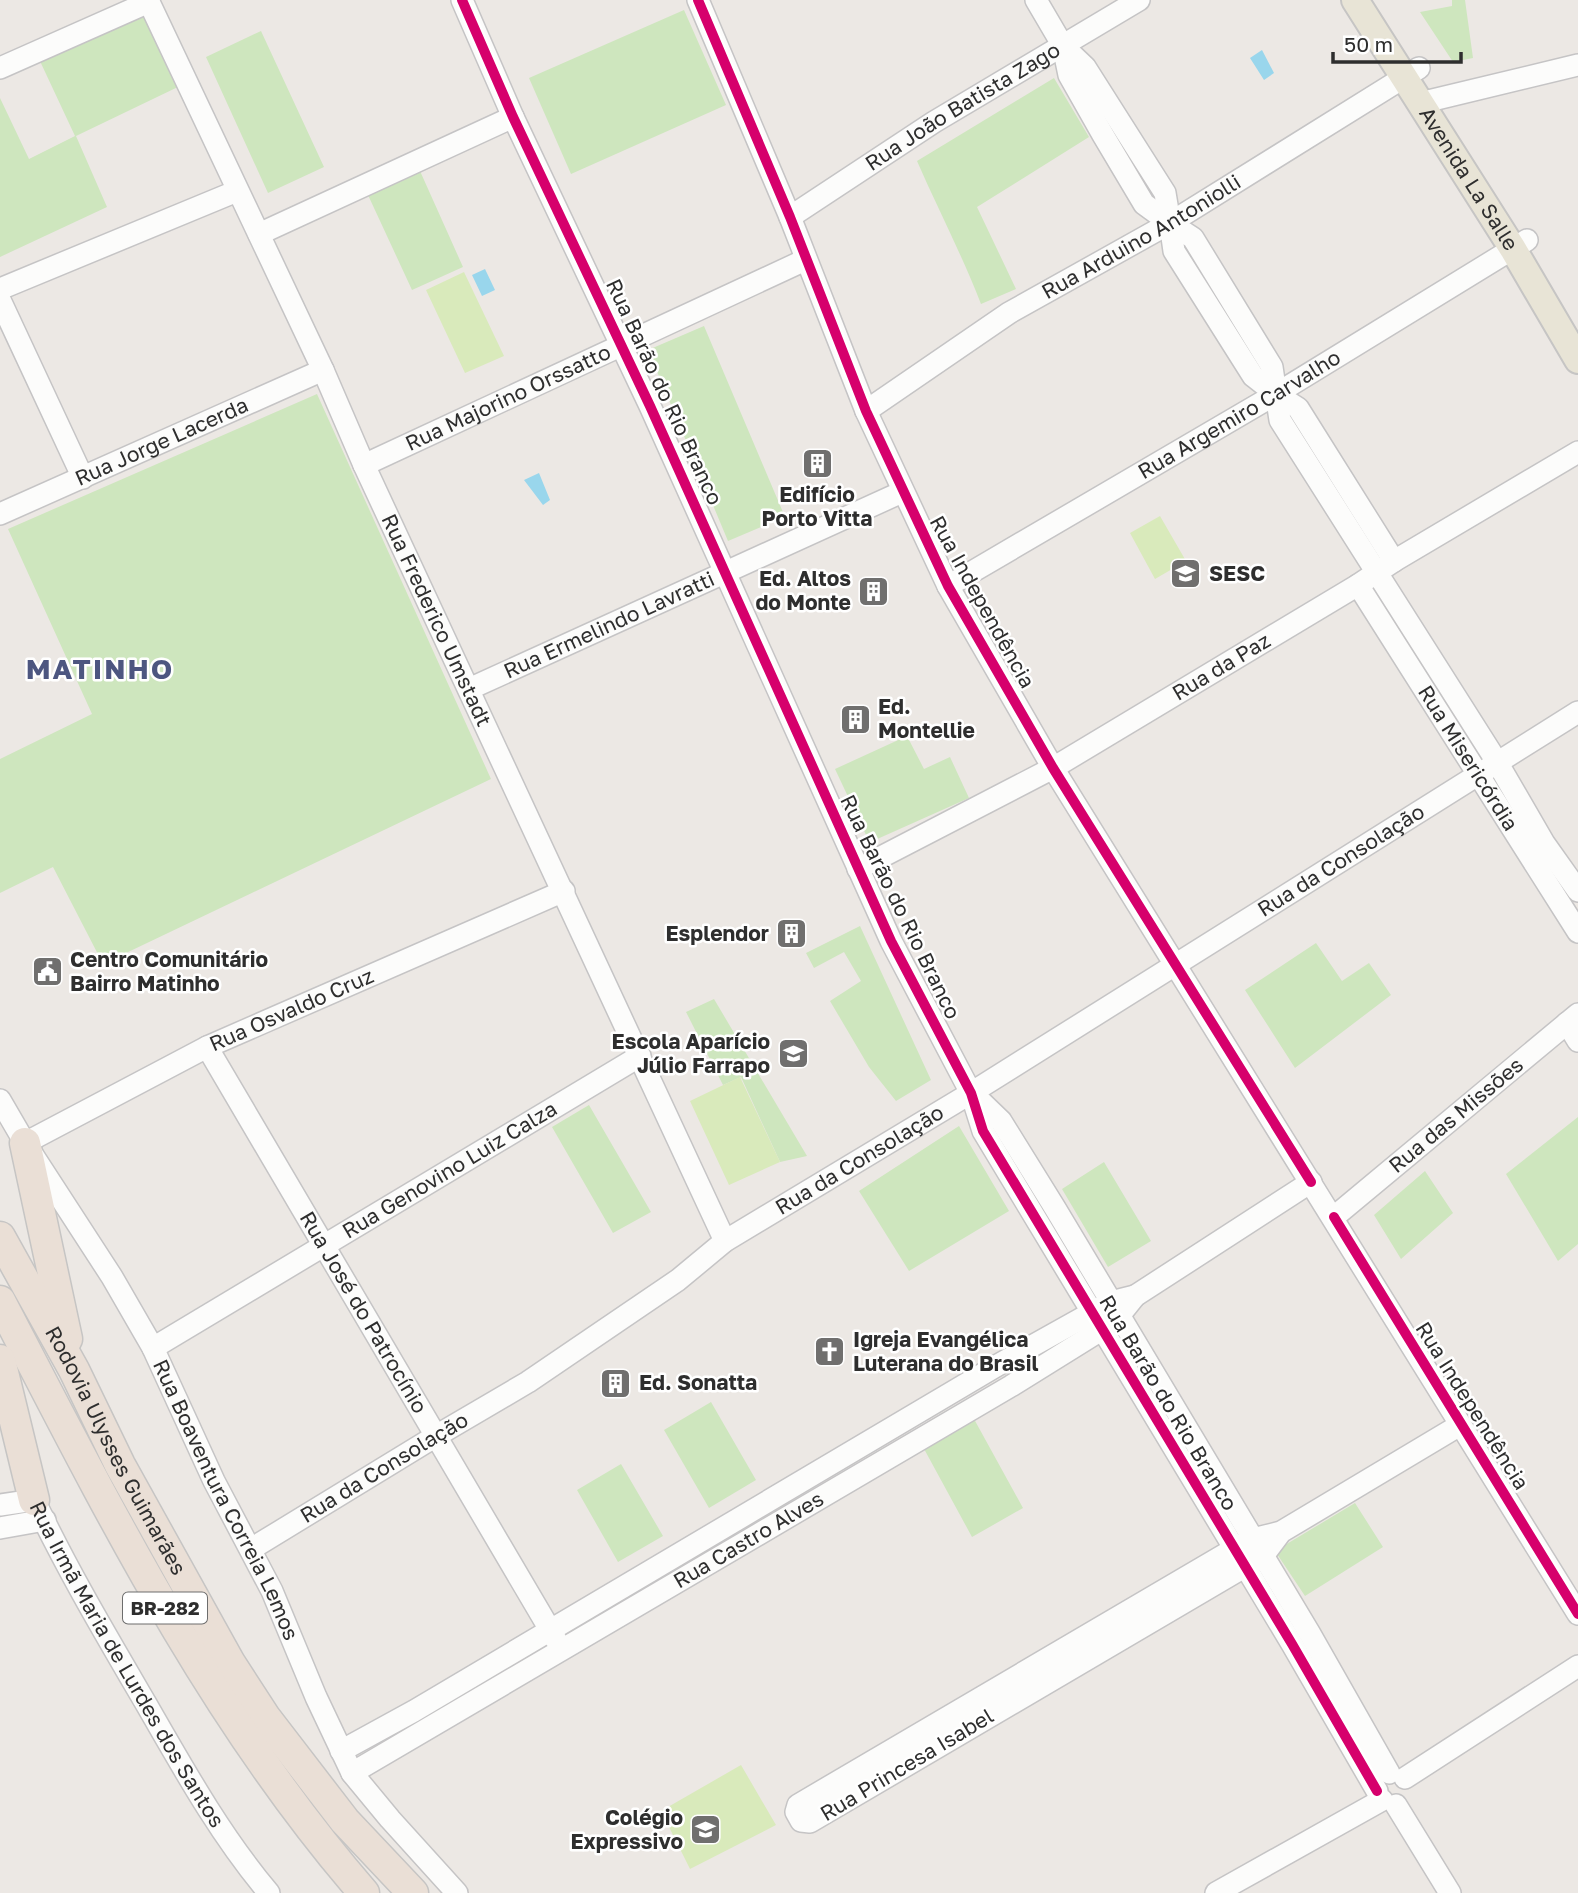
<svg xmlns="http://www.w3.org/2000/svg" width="1578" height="1893" font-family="'Golos Text',sans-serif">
<rect width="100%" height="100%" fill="#ece8e4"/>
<path fill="#cee6be" d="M1452,0H1465L1473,58L1453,62L1420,12L1452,6Z
M144,9L180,86L76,136L107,207L0,257V98L29,159L75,136L39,59Z
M684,10L726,105L571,174L529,78Z
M261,31L324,167L268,193L206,57Z
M1054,78L1089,137L977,207L1016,289L981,304C962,255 938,209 917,161Z
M420,171L463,267L412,290L368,195Z
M704,326L785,517L728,541L648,350Z
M317,394L491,779L103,964L53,867L0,893V759L92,714L8,529Z
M907,736L924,769L950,757L969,798L875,840L867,837L835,769Z
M860,926L931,1080L896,1101L869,1067L830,1001L861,981L844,952L814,968L806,953Z
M1316,943L1342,981L1369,963L1391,995L1295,1068L1245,990Z
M714,999L807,1156L780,1162L741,1077L723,1085L686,1012Z
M589,1105L651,1212L613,1233L552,1127Z
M1578,1117V1244L1558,1261L1506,1174Z
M959,1126L1009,1211L909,1271L859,1191Z
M1104,1162L1151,1241L1108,1267L1062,1189Z
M1425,1171L1453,1213L1401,1259L1374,1215Z
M711,1402L756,1480L709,1508L664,1430Z
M974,1419L1023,1508L972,1537L923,1447Z
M621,1464L663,1536L618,1562L577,1490Z
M1355,1503L1383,1547L1305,1596L1275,1551Z"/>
<path fill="#d9eabb" d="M464,272L504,356L465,373L426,290Z
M1160,516L1186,561L1155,579L1130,533Z
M740,1077L780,1162L729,1185L690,1101Z
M741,1765L776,1825L690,1869L661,1811Z"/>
<path fill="#99d6ec" d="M1262,50L1274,73L1264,80L1250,58Z
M485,269L495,290L482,296L472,275Z
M539,473L550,500L543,505L524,480Z"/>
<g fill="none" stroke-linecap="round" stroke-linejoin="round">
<defs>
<g id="minor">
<path id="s1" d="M148,0L323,370L364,465L725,1241"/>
<path d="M462,0L513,117L650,406L891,941L971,1093L983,1131L1292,1644L1377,1791"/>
<path d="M698,0L790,217L866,411L948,586L1053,768L1578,1614"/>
<path d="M1036,0L1063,46L1085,67L1165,193L1170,223L1193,238L1272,367L1276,394L1298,408L1394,561"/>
<path d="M1063,46L1069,75L1103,135L1144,204L1170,223L1174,251L1253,376L1276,394L1280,420L1497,762L1544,843L1578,891"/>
<path d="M0,68L149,2"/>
<path d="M1420,103L1578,65"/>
<path id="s2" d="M790,217L934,122L1139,0"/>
<path d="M259,234L513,117"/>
<path d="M0,289L237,191"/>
<path d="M0,300L83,478"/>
<path id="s3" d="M866,411L1009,313L1170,223L1419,68"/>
<path id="s4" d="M364,465L805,260"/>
<path id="s5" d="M0,514L323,370"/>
<path id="s6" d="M1358,585L1578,932"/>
<path id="s7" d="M948,586L1276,394L1527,240"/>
<path id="s8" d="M469,689L902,492"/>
<path id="s9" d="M858,869L1053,768L1358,585L1394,561L1578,452"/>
<path d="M1567,1023L1578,1041"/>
<path id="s10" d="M207,1047L556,1640"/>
<path d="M973,1094L1001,1121L1055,1208L1310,1634L1389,1773"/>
<path id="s11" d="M0,1100L25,1143L112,1277L153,1348L214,1481L272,1591L316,1697L352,1773L390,1819L457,1893"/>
<path id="s12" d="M25,1143L207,1047L564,891"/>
<path id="s13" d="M1334,1217L1578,1014"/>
<path id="s14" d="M153,1348L640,1056"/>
<path id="s15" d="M28,1487C62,1561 104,1632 145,1702C183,1768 220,1835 269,1893"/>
<path d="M0,1505L34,1500"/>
<path d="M0,1528L45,1520"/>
<path d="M1281,1532L1263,1556L810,1822L801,1821L796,1812L798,1805L1234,1549L1253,1539L1281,1532L1460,1425"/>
<path id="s16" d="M251,1549L436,1436L528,1382L678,1280L725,1241L971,1093L1578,712"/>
<path d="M341,1751L414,1711L998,1365L1111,1302L1135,1296"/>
<path id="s17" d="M352,1773L1011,1386L1101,1330L1119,1316L1135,1296L1311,1182"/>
<path d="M1405,1778L1578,1666"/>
<path d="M1396,1805L1450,1893"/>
<path d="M1216,1893L1382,1800"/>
</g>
<g id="major">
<path id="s18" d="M1355,0L1513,249L1578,360"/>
</g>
<g id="highway">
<path d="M25,1143L67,1339"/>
<path id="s19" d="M0,1237L74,1370L120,1465L230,1663L265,1717L345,1821L413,1893"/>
<path d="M0,1301C107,1507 211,1717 364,1893"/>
<path d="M0,1360L34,1500"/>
</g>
</defs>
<use href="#minor" stroke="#c5c4c5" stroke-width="24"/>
<use href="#major" stroke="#c6c5c4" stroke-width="30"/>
<use href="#highway" stroke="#c6c5c4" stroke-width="33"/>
<use href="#minor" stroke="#fcfcfb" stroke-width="21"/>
<use href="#major" stroke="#e8e4d6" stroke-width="26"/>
<use href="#highway" stroke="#eadfd6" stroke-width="30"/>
<defs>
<path id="cycleway" d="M462,0L513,117L650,406L891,941L971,1093L983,1131L1292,1644L1377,1791
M698,0L790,217L866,411L948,586L1053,768L1311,1182
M1334,1217L1578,1614"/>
</defs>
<use href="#cycleway" stroke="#fff" stroke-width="15"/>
<use href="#cycleway" stroke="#d6006c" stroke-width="10"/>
</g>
<defs>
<symbol id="building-square" viewBox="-11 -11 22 22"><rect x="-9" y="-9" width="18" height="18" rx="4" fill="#706f6e" stroke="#fff"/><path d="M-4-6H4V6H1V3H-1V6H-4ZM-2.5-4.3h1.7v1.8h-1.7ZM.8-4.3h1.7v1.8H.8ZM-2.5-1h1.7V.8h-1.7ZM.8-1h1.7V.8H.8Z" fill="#fff"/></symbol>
<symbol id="school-square" viewBox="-11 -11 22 22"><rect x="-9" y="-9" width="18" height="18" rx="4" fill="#706f6e" stroke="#fff"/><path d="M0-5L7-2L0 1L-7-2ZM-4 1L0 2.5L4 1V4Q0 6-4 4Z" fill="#fff"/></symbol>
<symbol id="civic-square" viewBox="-11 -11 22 22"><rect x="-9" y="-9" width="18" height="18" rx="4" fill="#706f6e" stroke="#fff"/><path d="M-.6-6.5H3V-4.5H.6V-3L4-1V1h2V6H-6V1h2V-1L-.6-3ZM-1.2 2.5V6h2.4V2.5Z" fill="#fff"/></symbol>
<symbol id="church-square" viewBox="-11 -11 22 22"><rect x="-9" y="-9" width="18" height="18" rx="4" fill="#706f6e" stroke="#fff"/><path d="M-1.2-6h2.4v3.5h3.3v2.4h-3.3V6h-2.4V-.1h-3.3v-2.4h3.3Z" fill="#fff"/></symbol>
</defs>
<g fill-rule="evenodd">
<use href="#building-square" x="800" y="446" width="35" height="35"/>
<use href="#school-square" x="1168" y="556" width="35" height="35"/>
<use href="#building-square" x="856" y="574" width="35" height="35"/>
<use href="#building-square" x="838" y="702" width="35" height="35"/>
<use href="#building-square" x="774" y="916" width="35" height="35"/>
<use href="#civic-square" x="30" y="954" width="35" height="35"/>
<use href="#school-square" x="776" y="1036" width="35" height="35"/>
<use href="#church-square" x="812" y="1334" width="35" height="35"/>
<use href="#building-square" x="598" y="1366" width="35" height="35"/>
<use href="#school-square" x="688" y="1812" width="35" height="35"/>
</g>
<g text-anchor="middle" stroke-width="5" stroke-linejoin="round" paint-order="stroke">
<rect fill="#fff" stroke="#6d6d6d" stroke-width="2" x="123" y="1592.5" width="84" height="31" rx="5"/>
<g font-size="19" font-weight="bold" fill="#2e2e2e">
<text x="165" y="1615">BR-282</text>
</g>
<g font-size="21" fill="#2e2e2e" stroke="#fff">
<text dy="7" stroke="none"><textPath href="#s2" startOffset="205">Rua João Batista Zago</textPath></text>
<text dy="7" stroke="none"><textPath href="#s18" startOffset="212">Avenida La Salle</textPath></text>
<text dy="7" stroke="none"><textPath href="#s3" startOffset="326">Rua Arduino Antoniolli</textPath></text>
<text transform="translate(664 392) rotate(65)" y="7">Rua Barão do Rio Branco</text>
<text dy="7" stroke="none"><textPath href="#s4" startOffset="159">Rua Majorino Orssatto</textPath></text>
<text dy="7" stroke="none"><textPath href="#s7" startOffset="338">Rua Argemiro Carvalho</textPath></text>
<text dy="7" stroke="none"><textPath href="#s5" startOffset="177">Rua Jorge Lacerda</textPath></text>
<text transform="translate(982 602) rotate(61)" y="7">Rua Independência</text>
<text dy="7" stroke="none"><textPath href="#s1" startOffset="684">Rua Frederico Umstadt</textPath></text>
<text dy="7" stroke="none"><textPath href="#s8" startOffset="154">Rua Ermelindo Lavratti</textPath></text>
<text dy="7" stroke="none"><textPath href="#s9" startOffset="416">Rua da Paz</textPath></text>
<text dy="7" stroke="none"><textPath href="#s6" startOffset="205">Rua Misericórdia</textPath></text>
<text dy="7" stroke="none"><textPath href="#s16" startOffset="1290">Rua da Consolação</textPath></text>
<text transform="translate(900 907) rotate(64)" y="7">Rua Barão do Rio Branco</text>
<text dy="7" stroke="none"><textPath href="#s12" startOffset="298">Rua Osvaldo Cruz</textPath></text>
<text dy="7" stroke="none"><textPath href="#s13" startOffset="159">Rua das Missões</textPath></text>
<text dy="7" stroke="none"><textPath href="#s16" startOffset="723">Rua da Consolação</textPath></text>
<text dy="7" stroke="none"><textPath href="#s14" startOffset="346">Rua Genovino Luiz Calza</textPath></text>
<text dy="7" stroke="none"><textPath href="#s10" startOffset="308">Rua José do Patrocínio</textPath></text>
<text transform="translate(1168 1403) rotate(59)" y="7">Rua Barão do Rio Branco</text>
<text transform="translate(1472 1406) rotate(58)" y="7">Rua Independência</text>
<text dy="7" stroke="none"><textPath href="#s19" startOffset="243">Rodovia Ulysses Guimarães</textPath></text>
<text dy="7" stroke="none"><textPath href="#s16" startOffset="156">Rua da Consolação</textPath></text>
<text dy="7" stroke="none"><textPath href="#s11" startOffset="460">Rua Boaventura Correia Lemos</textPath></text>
<text dy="7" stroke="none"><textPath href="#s17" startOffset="460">Rua Castro Alves</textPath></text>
<text dy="7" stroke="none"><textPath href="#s15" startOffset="203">Rua Irmã Maria de Lurdes dos Santos</textPath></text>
<text transform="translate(907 1765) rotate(-31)" y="7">Rua Princesa Isabel</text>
</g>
<g font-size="21" font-weight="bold" fill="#2e2e2e" stroke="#fff" text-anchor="start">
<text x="817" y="502" text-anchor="middle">Edifício<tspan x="817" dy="24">Porto Vitta</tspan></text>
<text x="1209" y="581">SESC</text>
<text x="851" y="586" text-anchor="end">Ed. Altos<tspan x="851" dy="24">do Monte</tspan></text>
<text x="878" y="714">Ed.<tspan x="878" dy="24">Montellie</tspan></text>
<text x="769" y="941" text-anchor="end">Esplendor</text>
<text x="70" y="967">Centro Comunitário<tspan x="70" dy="24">Bairro Matinho</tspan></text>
<text x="770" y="1049" text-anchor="end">Escola Aparício<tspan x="770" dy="24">Júlio Farrapo</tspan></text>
<text x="853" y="1347">Igreja Evangélica<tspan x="853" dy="24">Luterana do Brasil</tspan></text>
<text x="639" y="1390">Ed. Sonatta</text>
<text x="683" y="1825" text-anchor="end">Colégio<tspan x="683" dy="24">Expressivo</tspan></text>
</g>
<g font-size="28" font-weight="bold" letter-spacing="2" fill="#4d5680" stroke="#fff">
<text x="100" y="679">MATINHO</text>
</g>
</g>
<path d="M1333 52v10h128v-10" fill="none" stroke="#2e2e2e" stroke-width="3.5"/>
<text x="1344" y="52" font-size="21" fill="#2e2e2e" stroke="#ffffff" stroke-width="5" paint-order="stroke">50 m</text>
</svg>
